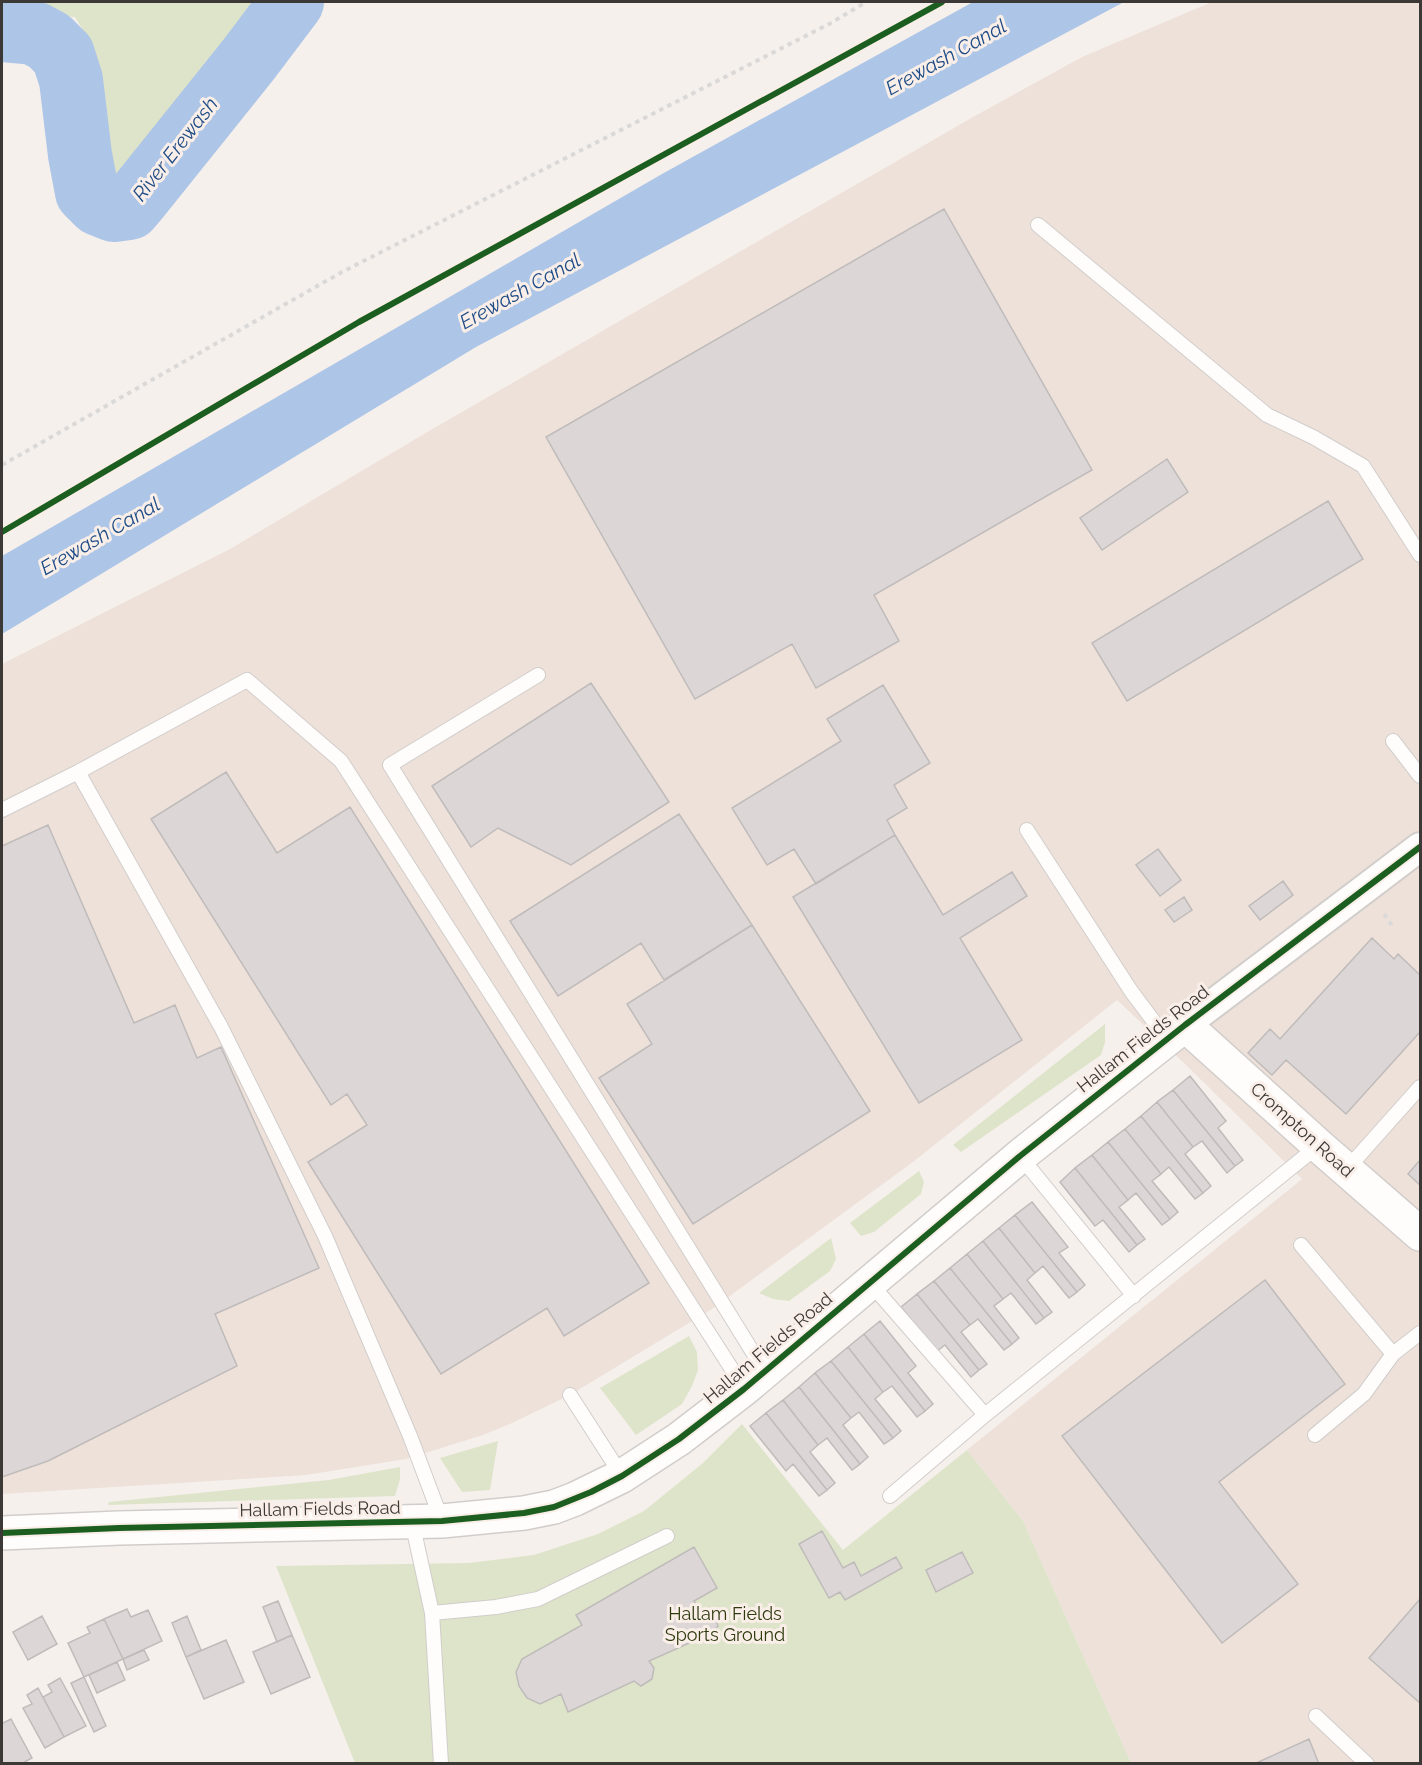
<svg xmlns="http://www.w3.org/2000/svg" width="1422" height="1765" font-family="Raleway,sans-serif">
<rect width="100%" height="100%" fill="#f6f0ec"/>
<path fill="#eee1da" d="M1212,2H1420V1763H1131L1023,1521L967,1450L1302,1179L1186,1065L1117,1000L913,1162L712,1309L570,1395L510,1424L483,1435L406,1459L306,1475L2,1494V664L230,549L429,431L973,117L1082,57Z"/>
<path fill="#dee4c9" d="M2,2H278L256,26L143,170L119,190L108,191L96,175L89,140L86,83L87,55L84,32L75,17L31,14L2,16Z
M1105,1024V1042L1101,1055L961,1152L953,1145Z
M919,1171L924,1182L921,1194L874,1232L861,1236L850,1223Z
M831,1238L836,1259L830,1271L789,1301L773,1299L759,1293Z
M689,1336L697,1352L698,1370L692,1386L682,1404L636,1435L600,1388Z
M742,1424L843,1550L967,1450L1023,1521L1131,1763H355L276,1566L469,1563L534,1555L598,1534L644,1511L703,1463Z
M498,1441L490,1490L462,1492L440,1458Z
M400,1467V1479L395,1496L108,1505L109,1502L329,1480Z"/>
<path fill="#adc5e6" d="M973,2H1124L476,347L2,634V556L662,174Z"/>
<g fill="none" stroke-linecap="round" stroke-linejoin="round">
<path stroke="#adc5e6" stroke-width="64" d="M2,30L34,33L49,41L63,55L71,80L80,155L87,192L99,204L114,210L129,208L140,195L249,59L292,2"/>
</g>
<path fill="#dcd7d6" stroke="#bfbbba" stroke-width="1.5" d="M944,209L1092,470L874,595L899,641L816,688L792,644L695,699L546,437Z
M1167,459L1188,492L1102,550L1080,518Z
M1328,501L1363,559L1127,701L1092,643Z
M591,683L669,802L571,865L498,828L471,847L432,786Z
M883,685L930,763L894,785L907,808L887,820L895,835L816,884L794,849L767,865L732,808L841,741L827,719Z
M226,772L277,853L350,807L649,1283L564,1336L547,1308L441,1374L308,1162L367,1125L347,1094L331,1105L151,819Z
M679,814L752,925L664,980L641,943L558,996L510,921Z
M48,825L134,1023L175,1005L197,1058L221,1047L319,1268L215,1314L237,1366L48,1461L2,1477V846Z
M895,835L943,915L1012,872L1027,896L960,938L1022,1040L919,1103L793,897Z
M1158,849L1181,880L1160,896L1136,865Z
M1283,881L1293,895L1260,920L1249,906Z
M1184,897L1192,910L1174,922L1165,910Z
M752,925L870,1111L693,1224L599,1078L652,1044L627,1004Z
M1372,938L1394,959L1398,954L1420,975V1032L1346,1114L1286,1060L1272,1075L1248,1053L1270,1029L1280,1039Z
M1190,1076L1226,1121L1218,1128L1243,1160L1235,1166L1173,1090Z
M1173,1090L1235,1166L1227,1173L1202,1141L1193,1147L1157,1102Z
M1157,1102L1193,1147L1185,1154L1211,1186L1203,1193L1141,1116Z
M1141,1116L1203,1193L1195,1199L1169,1167L1161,1174L1125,1129Z
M1125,1129L1161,1174L1152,1181L1178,1212L1170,1219L1108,1142Z
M1108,1142L1170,1219L1162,1225L1136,1193L1128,1200L1092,1155Z
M1092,1155L1128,1200L1119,1207L1145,1239L1137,1245L1075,1168Z
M1420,1160V1185L1408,1174Z
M1075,1168L1137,1245L1129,1252L1103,1220L1095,1226L1060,1182Z
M1032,1202L1068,1247L1059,1253L1085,1285L1077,1292L1015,1215Z
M1015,1215L1077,1292L1069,1298L1043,1266L1035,1273L999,1228Z
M999,1228L1035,1273L1027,1280L1052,1312L1044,1318L983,1241Z
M983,1241L1044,1318L1036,1324L1011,1293L1003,1299L967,1254Z
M967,1254L1003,1299L994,1306L1019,1338L1012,1344L950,1268Z
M950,1268L1012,1344L1004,1350L978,1319L970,1325L934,1281Z
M1265,1280L1345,1384L1219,1482L1298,1584L1222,1643L1062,1436Z
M934,1281L970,1325L961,1332L987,1364L979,1370L917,1294Z
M917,1294L979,1370L971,1377L945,1345L937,1351L901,1307Z
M880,1321L916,1366L908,1373L933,1404L925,1411L864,1334Z
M864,1334L925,1411L917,1417L892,1386L883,1392L848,1347Z
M848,1347L883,1392L875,1399L901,1431L893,1438L831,1361Z
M831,1361L893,1438L884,1444L859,1412L851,1418L815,1373Z
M815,1373L851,1418L843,1425L868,1457L860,1464L799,1387Z
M799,1387L860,1464L852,1470L827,1438L818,1445L783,1400Z
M783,1400L818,1445L810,1452L835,1483L827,1490L766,1413Z
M766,1413L827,1490L819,1496L793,1464L786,1471L750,1426Z
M822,1531L843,1568L854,1562L861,1576L896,1557L902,1568L845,1600L840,1592L829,1598L799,1544Z
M694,1547L717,1588L694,1601L701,1613L710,1614L715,1617L718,1626L712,1633L649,1661L654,1668L652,1679L641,1686L634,1681L568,1712L561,1694L540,1704L527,1698L519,1686L516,1672L522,1659L582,1625L576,1615Z
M962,1552L973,1573L936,1592L926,1570Z
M1420,1599V1703L1369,1658Z
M278,1601L292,1635L277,1642L263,1607Z
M127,1609L131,1617L148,1610L162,1641L123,1659L104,1619Z
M42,1616L57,1644L28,1660L13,1632Z
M187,1616L201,1650L186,1657L172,1623Z
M104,1619L123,1659L84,1677L68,1643L90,1633L87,1627Z
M292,1635L310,1677L271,1694L253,1652Z
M226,1640L244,1682L204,1699L186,1657Z
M144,1650L149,1660L127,1670L123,1659Z
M117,1662L125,1680L97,1693L89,1675Z
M84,1677L106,1726L94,1732L71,1683Z
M60,1678L86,1726L64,1737L43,1697L52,1692L48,1685Z
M38,1688L64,1737L45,1748L23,1708L32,1704L27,1695Z
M11,1719L32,1758L21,1764H2V1721L3,1723Z
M1309,1739L1319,1764H1254Z"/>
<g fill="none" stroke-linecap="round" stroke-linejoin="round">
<defs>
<path id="service" d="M1038,225L1267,415L1313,437L1363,466L1420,555
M538,675L390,765L765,1372
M1393,741L1420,776
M78,772L221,1027L325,1236L410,1436L442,1521
M2,810L78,772L247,680L341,761L744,1388
M1027,830L1131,991L1167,1039
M1020,1156L1134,1296
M1346,1170L1420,1087
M1301,1245L1393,1354L1420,1333
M870,1283L985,1415
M570,1395L622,1476
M1315,1435L1364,1394L1393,1354
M890,1496L985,1415L1318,1146
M412,1522L432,1613L441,1764
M432,1613L496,1607L538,1599L667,1536
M1316,1716L1367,1764"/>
<path id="minor" d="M1185,1025L1420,847"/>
<path id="tertiary" d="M2,1533L119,1528L442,1521L524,1513L554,1507L575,1499L622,1476L679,1439L744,1389L1020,1156L1185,1025L1319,1146L1420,1234"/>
</defs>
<use href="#service" stroke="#d1cdca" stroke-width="16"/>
<use href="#minor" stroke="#d1cdca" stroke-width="32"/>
<use href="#tertiary" stroke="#d1cdca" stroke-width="36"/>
<path stroke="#dbd9d8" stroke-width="4" stroke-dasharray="4.5 4.5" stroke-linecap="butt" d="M2,465L342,272L831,23L866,2
M2,532L359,322L942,2
M1384,914L1394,928"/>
<use href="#service" stroke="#fefdfc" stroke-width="14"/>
<use href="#minor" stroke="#fefdfc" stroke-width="28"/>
<use href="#tertiary" stroke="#fefdfc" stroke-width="33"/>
<defs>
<path id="cycleway" d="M2,532L359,322L942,2
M2,1533L119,1528L442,1521L524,1513L554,1507L591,1492L622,1476L679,1439L744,1389L1020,1156L1185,1025L1420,847"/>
</defs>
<use href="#cycleway" stroke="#faefe8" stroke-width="10"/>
<use href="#cycleway" stroke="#1b5e20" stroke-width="6"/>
</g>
<g text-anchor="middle" stroke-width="6" stroke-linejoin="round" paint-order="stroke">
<g font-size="18" fill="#3c3836" stroke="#faefe8">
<text transform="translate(1143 1039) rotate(-38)" y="6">Hallam Fields Road</text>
<text transform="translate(1302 1130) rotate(42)" y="6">Crompton Road</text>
<text transform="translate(768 1348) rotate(-40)" y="6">Hallam Fields Road</text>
<text transform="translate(320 1509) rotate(-1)" y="6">Hallam Fields Road</text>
</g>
<g font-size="18" fill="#2f3b0f" stroke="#faefe8">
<text x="725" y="1620">Hallam Fields<tspan x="725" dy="21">Sports Ground</tspan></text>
</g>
<g font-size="20" font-style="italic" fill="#1d4b87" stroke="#faefe8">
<text transform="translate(946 57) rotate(-29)" y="7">Erewash Canal</text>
<text transform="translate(175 149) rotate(-52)" y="7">River Erewash</text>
<text transform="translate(520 291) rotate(-29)" y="7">Erewash Canal</text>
<text transform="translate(100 536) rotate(-30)" y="7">Erewash Canal</text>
</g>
</g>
<rect width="1422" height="1765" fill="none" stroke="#3c3836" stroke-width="6"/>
</svg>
